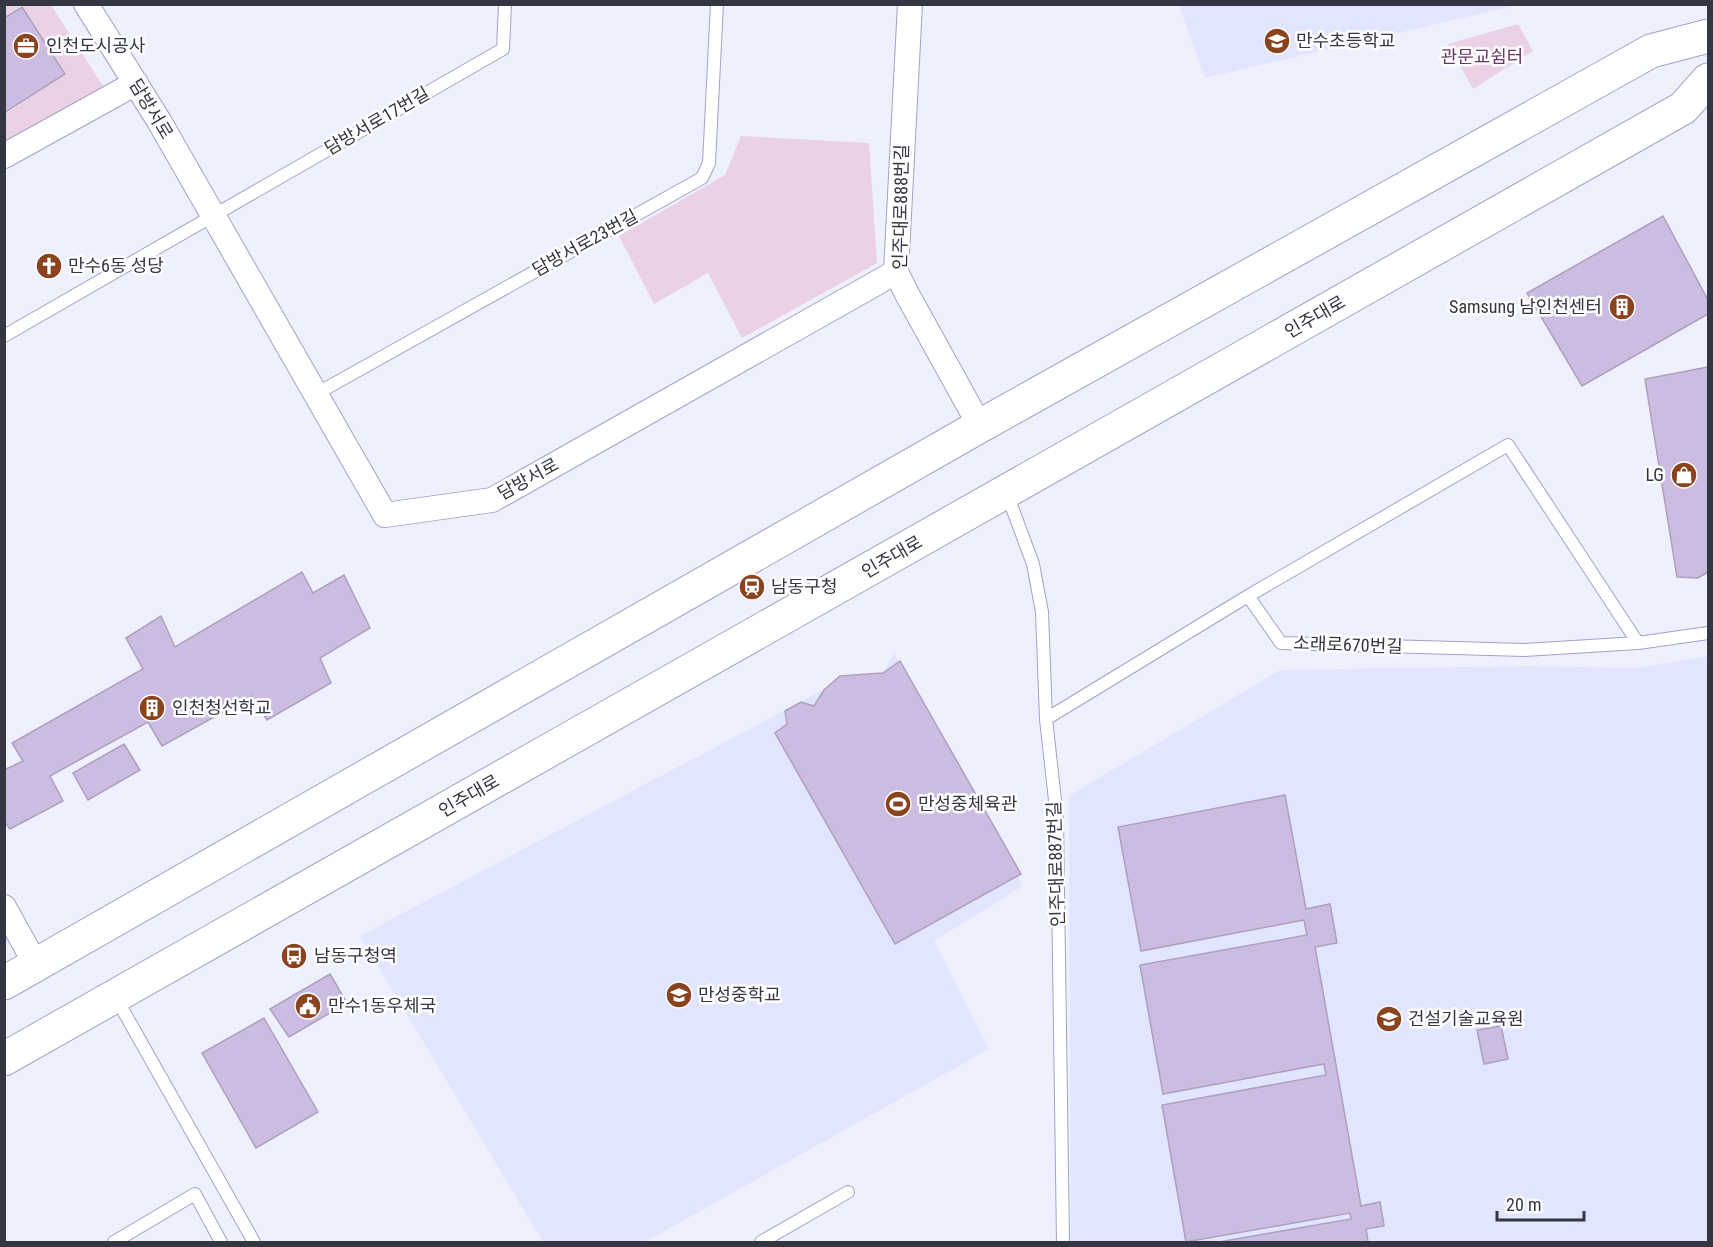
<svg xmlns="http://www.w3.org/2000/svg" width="1713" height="1247" font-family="'Roboto Condensed','Noto Sans KR',sans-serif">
<rect width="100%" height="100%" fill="#eef0fe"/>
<path fill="#e2e5fe" d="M1179,5V4L1518,5L1205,78Z
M894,653L1023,886L934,941L989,1049L645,1242H543L360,936L849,676L883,673Z
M1708,656V1242H1071L1069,796L1280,670L1527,666L1637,668Z"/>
<path fill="#ead1e6" d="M5,5H51L105,89L5,147V114L66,74L22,5L5,16Z
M1518,24L1533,51L1473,89L1448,44Z
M741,136L869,143L877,263L742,338L708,273L654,304L619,236L725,175Z"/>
<path fill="#cdbce2" stroke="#ad9fbe" stroke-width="1.5" d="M22,7L65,74L4,113V18Z
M1663,216L1708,300V314L1582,386L1527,293Z
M1708,367V572L1698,578L1677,577L1645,379Z
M302,572L313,593L344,575L370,628L320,658L331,683L267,720L252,696L162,746L148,722L50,776L63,801L10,829L4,821V770L23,761L12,743L143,669L126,638L161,616L175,647Z
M900,661L1021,874L895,944L775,733L787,724L785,711L801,702L814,706L824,690L840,676L883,673Z
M124,744L140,770L88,800L73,773Z
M1285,795L1306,909L1330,904L1337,943L1315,947L1361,1206L1380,1202L1384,1226L1366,1229L1368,1242H1219L1351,1219L1350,1213L1186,1242L1162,1105L1326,1075L1324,1064L1163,1094L1140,965L1307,935L1304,920L1141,951L1118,827Z
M330,974L347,1003L289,1037L270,1009Z
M264,1018L318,1112L256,1148L202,1053Z
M1501,1026L1508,1059L1484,1064L1477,1030Z"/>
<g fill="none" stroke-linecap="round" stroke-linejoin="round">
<defs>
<path id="lane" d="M4,336L503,49L505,4
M316,394L702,178L709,163L717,4
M1007,494L1033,564L1042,612L1046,719L1057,818L1063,1242
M1248,596L1281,643L1524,650L1638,643L1708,633
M1046,719L1248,596L1508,445L1638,643
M116,998L254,1242
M114,1242L195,1194L221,1242
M761,1242L848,1192"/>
<path id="street" d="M86,4L159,121L385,515L492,500L896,272
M910,4L896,272L907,294L980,426
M4,156L136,83
M4,907L36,965"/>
<path id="secondary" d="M4,983L980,426L1651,51L1708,36
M4,1059L1683,108L1708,80"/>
</defs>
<use href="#lane" stroke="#a0a3c4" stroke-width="14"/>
<use href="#street" stroke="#a0a3c4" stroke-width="26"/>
<use href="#secondary" stroke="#a0a3c4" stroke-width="35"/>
<use href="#lane" stroke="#fff" stroke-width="12"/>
<use href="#street" stroke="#fff" stroke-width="24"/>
<use href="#secondary" stroke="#fff" stroke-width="33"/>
</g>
<defs>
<symbol id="school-disc" viewBox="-11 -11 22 22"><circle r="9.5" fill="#89431e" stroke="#fefefe"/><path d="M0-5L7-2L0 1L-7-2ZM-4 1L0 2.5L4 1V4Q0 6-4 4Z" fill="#fff"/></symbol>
<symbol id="office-disc" viewBox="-11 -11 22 22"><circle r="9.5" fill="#89431e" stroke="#fefefe"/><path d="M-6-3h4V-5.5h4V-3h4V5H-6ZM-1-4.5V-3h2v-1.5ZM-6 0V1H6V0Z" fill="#fff"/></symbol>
<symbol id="church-disc" viewBox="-11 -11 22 22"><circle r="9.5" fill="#89431e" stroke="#fefefe"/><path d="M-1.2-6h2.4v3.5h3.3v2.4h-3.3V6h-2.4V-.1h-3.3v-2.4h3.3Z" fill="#fff"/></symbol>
<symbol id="building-disc" viewBox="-11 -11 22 22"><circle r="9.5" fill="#89431e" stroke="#fefefe"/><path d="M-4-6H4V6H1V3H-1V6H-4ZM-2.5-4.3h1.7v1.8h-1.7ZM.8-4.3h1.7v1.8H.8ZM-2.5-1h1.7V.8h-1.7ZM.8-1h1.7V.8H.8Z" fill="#fff"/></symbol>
<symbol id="shop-disc" viewBox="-11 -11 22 22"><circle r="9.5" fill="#89431e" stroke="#fefefe"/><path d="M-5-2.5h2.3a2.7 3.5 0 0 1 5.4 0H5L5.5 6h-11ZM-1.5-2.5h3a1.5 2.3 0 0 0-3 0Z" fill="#fff"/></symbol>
<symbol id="station-disc" viewBox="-11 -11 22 22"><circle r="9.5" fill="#89431e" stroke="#fefefe"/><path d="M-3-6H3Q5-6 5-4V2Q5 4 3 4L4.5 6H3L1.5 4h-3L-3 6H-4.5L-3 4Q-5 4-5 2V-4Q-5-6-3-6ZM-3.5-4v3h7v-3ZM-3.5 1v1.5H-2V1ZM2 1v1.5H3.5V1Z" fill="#fff"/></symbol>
<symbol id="stadium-disc" viewBox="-11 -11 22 22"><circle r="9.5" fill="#89431e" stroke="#fefefe"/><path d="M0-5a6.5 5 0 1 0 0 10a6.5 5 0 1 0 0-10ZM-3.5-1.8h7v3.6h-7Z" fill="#fff"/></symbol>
<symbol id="bus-disc" viewBox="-11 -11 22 22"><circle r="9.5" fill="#89431e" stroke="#fefefe"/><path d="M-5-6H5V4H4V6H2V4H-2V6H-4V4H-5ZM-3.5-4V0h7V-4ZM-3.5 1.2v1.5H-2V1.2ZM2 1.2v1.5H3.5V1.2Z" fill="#fff"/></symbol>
<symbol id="civic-disc" viewBox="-11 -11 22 22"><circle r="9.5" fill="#89431e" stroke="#fefefe"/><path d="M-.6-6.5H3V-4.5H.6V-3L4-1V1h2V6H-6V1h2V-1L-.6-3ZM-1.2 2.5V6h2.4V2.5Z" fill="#fff"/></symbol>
</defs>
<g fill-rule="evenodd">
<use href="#school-disc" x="1262" y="26" width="30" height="30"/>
<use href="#office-disc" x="11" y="31" width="30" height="30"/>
<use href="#church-disc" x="34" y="251" width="30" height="30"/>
<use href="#building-disc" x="1607" y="292" width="30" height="30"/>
<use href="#shop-disc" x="1669" y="460" width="30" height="30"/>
<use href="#station-disc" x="737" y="572" width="30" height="30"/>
<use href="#building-disc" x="137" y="693" width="30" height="30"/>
<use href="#stadium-disc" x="883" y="789" width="30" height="30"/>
<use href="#bus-disc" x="279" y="941" width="30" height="30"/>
<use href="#school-disc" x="664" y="980" width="30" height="30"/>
<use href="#civic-disc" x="293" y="991" width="30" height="30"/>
<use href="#school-disc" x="1374" y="1004" width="30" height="30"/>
</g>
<g text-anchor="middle" stroke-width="5" stroke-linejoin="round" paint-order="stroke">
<g font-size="18" fill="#353644" stroke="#fefefe" text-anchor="start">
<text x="1296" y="47">만수초등학교</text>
<text x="46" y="52">인천도시공사</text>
<text x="68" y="272">만수6동 성당</text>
<text x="1602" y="313" text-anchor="end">Samsung 남인천센터</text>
<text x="1664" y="481" text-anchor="end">LG</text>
<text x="771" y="593">남동구청</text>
<text x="172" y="714">인천청선학교</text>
<text x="918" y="810">만성중체육관</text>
<text x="314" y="962">남동구청역</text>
<text x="698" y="1001">만성중학교</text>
<text x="328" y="1012">만수1동우체국</text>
<text x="1408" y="1025">건설기술교육원</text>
</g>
<g font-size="18" fill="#653860" stroke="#fefefe">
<text x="1482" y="63">관문교쉼터</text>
</g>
<g font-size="18" fill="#353644" stroke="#fefefe">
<text transform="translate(151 109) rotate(59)" y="6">담방서로</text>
<text transform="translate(377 121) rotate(-30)" y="6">담방서로17번길</text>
<text transform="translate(901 207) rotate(-89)" y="6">인주대로888번길</text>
<text transform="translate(585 243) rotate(-29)" y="6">담방서로23번길</text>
<text transform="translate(1315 317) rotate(-30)" y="6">인주대로</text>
<text transform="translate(528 479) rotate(-29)" y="6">담방서로</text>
<text transform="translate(892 557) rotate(-30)" y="6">인주대로</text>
<text transform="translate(1348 645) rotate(2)" y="6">소래로670번길</text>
<text transform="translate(469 796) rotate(-30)" y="6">인주대로</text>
<text transform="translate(1056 864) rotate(-92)" y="6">인주대로887번길</text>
</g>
</g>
<rect width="1713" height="1247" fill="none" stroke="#353644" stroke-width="12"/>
<path d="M1497 1211v9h87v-9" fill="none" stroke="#353644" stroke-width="3"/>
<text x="1506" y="1211" font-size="18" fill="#353644" stroke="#fefefe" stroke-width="4.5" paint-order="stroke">20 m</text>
</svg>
